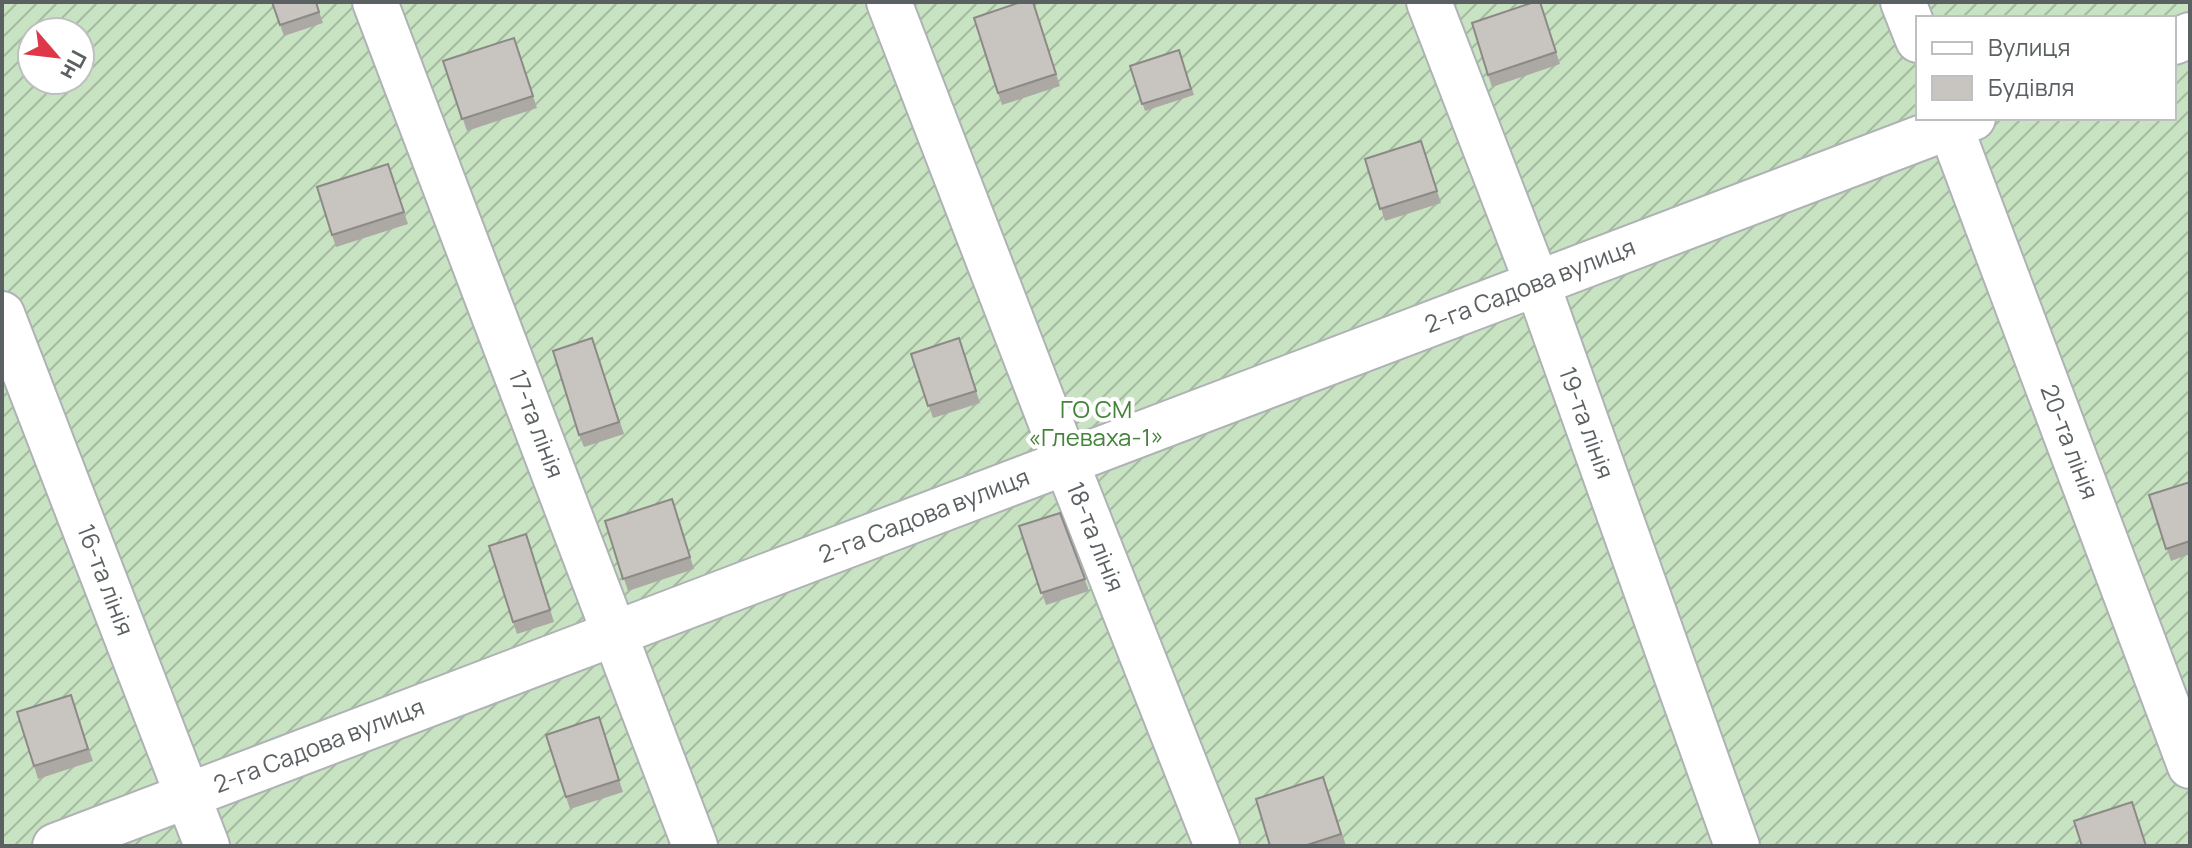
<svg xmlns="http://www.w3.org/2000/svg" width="2192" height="848" font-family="Manrope,sans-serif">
<defs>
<pattern id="garden-furrows" width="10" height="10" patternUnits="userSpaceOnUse" patternTransform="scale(2)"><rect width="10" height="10" fill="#c7e3c1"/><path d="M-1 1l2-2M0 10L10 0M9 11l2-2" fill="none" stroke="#a5bba0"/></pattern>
</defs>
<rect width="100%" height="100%" fill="#ede9e3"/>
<path fill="url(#garden-furrows)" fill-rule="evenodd" d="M2,2H2190V846H2ZM1918,18H2174V118H1918ZM32,32H80V80H32Z"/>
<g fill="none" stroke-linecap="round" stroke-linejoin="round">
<defs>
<path id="minor" d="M375,2L695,846
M889,2L1066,462L1217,846
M1429,2L1537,283L1737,846
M1903,2L1918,40
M2174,42L2190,35
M1947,118L2190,766
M2,314L207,846
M55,846L1973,118"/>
</defs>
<use href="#minor" stroke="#afb2b5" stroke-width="48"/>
<use href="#minor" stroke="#fff" stroke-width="44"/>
</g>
<path fill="#aca9a5" d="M272,2H316L323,23L284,36Z
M1033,2L1060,86L1002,105L998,93Z
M1540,2L1560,64L1492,87L1488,75Z
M514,38L537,108L467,131L443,61Z
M1179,50L1194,95L1145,111L1130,66Z
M1421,141L1441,203L1385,221L1365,159Z
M388,164L408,224L336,247L332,235Z
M592,338L624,434L584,447L579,435Z
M959,338L980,403L933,418L911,354Z
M2190,482V554L2171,561L2149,495Z
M672,499L694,569L628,591L605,521Z
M1060,513L1089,591L1046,605L1019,526Z
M530,546L554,622L517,634L513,622Z
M75,707L93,761L38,779L34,766Z
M599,717L623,792L570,809L566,797Z
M1328,789L1346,846H1270Z"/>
<path fill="#c8c4c0" stroke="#8c8986" stroke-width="2" d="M272,2H316L319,12L280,25Z
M1021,2H1033L1056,74L998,93L974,18Z
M1534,2H1540L1556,52L1488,75L1472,23Z
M514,38L533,96L462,119L443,61Z
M1179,50L1191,89L1142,104L1130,66Z
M1421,141L1437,191L1380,209L1365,159Z
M388,164L404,212L332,235L317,187Z
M592,338L619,422L579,435L553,351Z
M959,338L976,391L928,406L911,354Z
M2190,482V541L2166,549L2149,495Z
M672,499L690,557L623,579L605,521Z
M1060,513L1085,579L1041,593L1019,526Z
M526,534L550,610L513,622L489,546Z
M71,695L88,749L34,766L17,712Z
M599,717L619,780L566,797L546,735Z
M1323,777L1341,834L1304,846H1270L1256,799Z
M2132,802L2146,846H2082L2074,821Z"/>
<g text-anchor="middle" stroke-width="8" stroke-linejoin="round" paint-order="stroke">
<g font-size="24" fill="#5b6063" stroke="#fff">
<text transform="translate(1530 286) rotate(-21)" y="8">2-га Садова вулиця</text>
<text transform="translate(1586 423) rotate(70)" y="8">19-та лінія</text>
<text transform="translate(536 424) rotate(69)" y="8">17-та лінія</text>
<text transform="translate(2069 442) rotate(69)" y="8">20-та лінія</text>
<text transform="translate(924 516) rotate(-21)" y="8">2-га Садова вулиця</text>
<text transform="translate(1095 537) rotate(68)" y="8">18-та лінія</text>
<text transform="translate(105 580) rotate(69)" y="8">16-та лінія</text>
<text transform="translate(319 746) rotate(-21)" y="8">2-га Садова вулиця</text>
</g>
<g font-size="24" fill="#44833a" stroke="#fff">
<text x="1096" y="418">ГО СМ<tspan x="1096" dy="28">«Глеваха-1»</tspan></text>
</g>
</g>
<rect width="2192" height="848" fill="none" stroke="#5b6063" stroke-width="8"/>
<rect x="1916" y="16" width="260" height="104" fill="#ffffff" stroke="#bdbfc1" stroke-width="2"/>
<rect x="1932" y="42" width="40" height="12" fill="#ffffff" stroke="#bdbfc1" stroke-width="2"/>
<text x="1988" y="56" font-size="24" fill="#5b6063">Вулиця</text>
<rect x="1932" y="76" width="40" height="24" fill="#c8c4c0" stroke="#bdbfc1" stroke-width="2"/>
<text x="1988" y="96" font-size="24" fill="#5b6063">Будівля</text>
<g transform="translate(56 56) rotate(118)"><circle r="38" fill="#ffffff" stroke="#bdbfc1" stroke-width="2"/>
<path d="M0-6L14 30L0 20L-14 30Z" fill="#de3848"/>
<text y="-12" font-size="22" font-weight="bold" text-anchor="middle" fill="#5b6063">Пн</text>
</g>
</svg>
